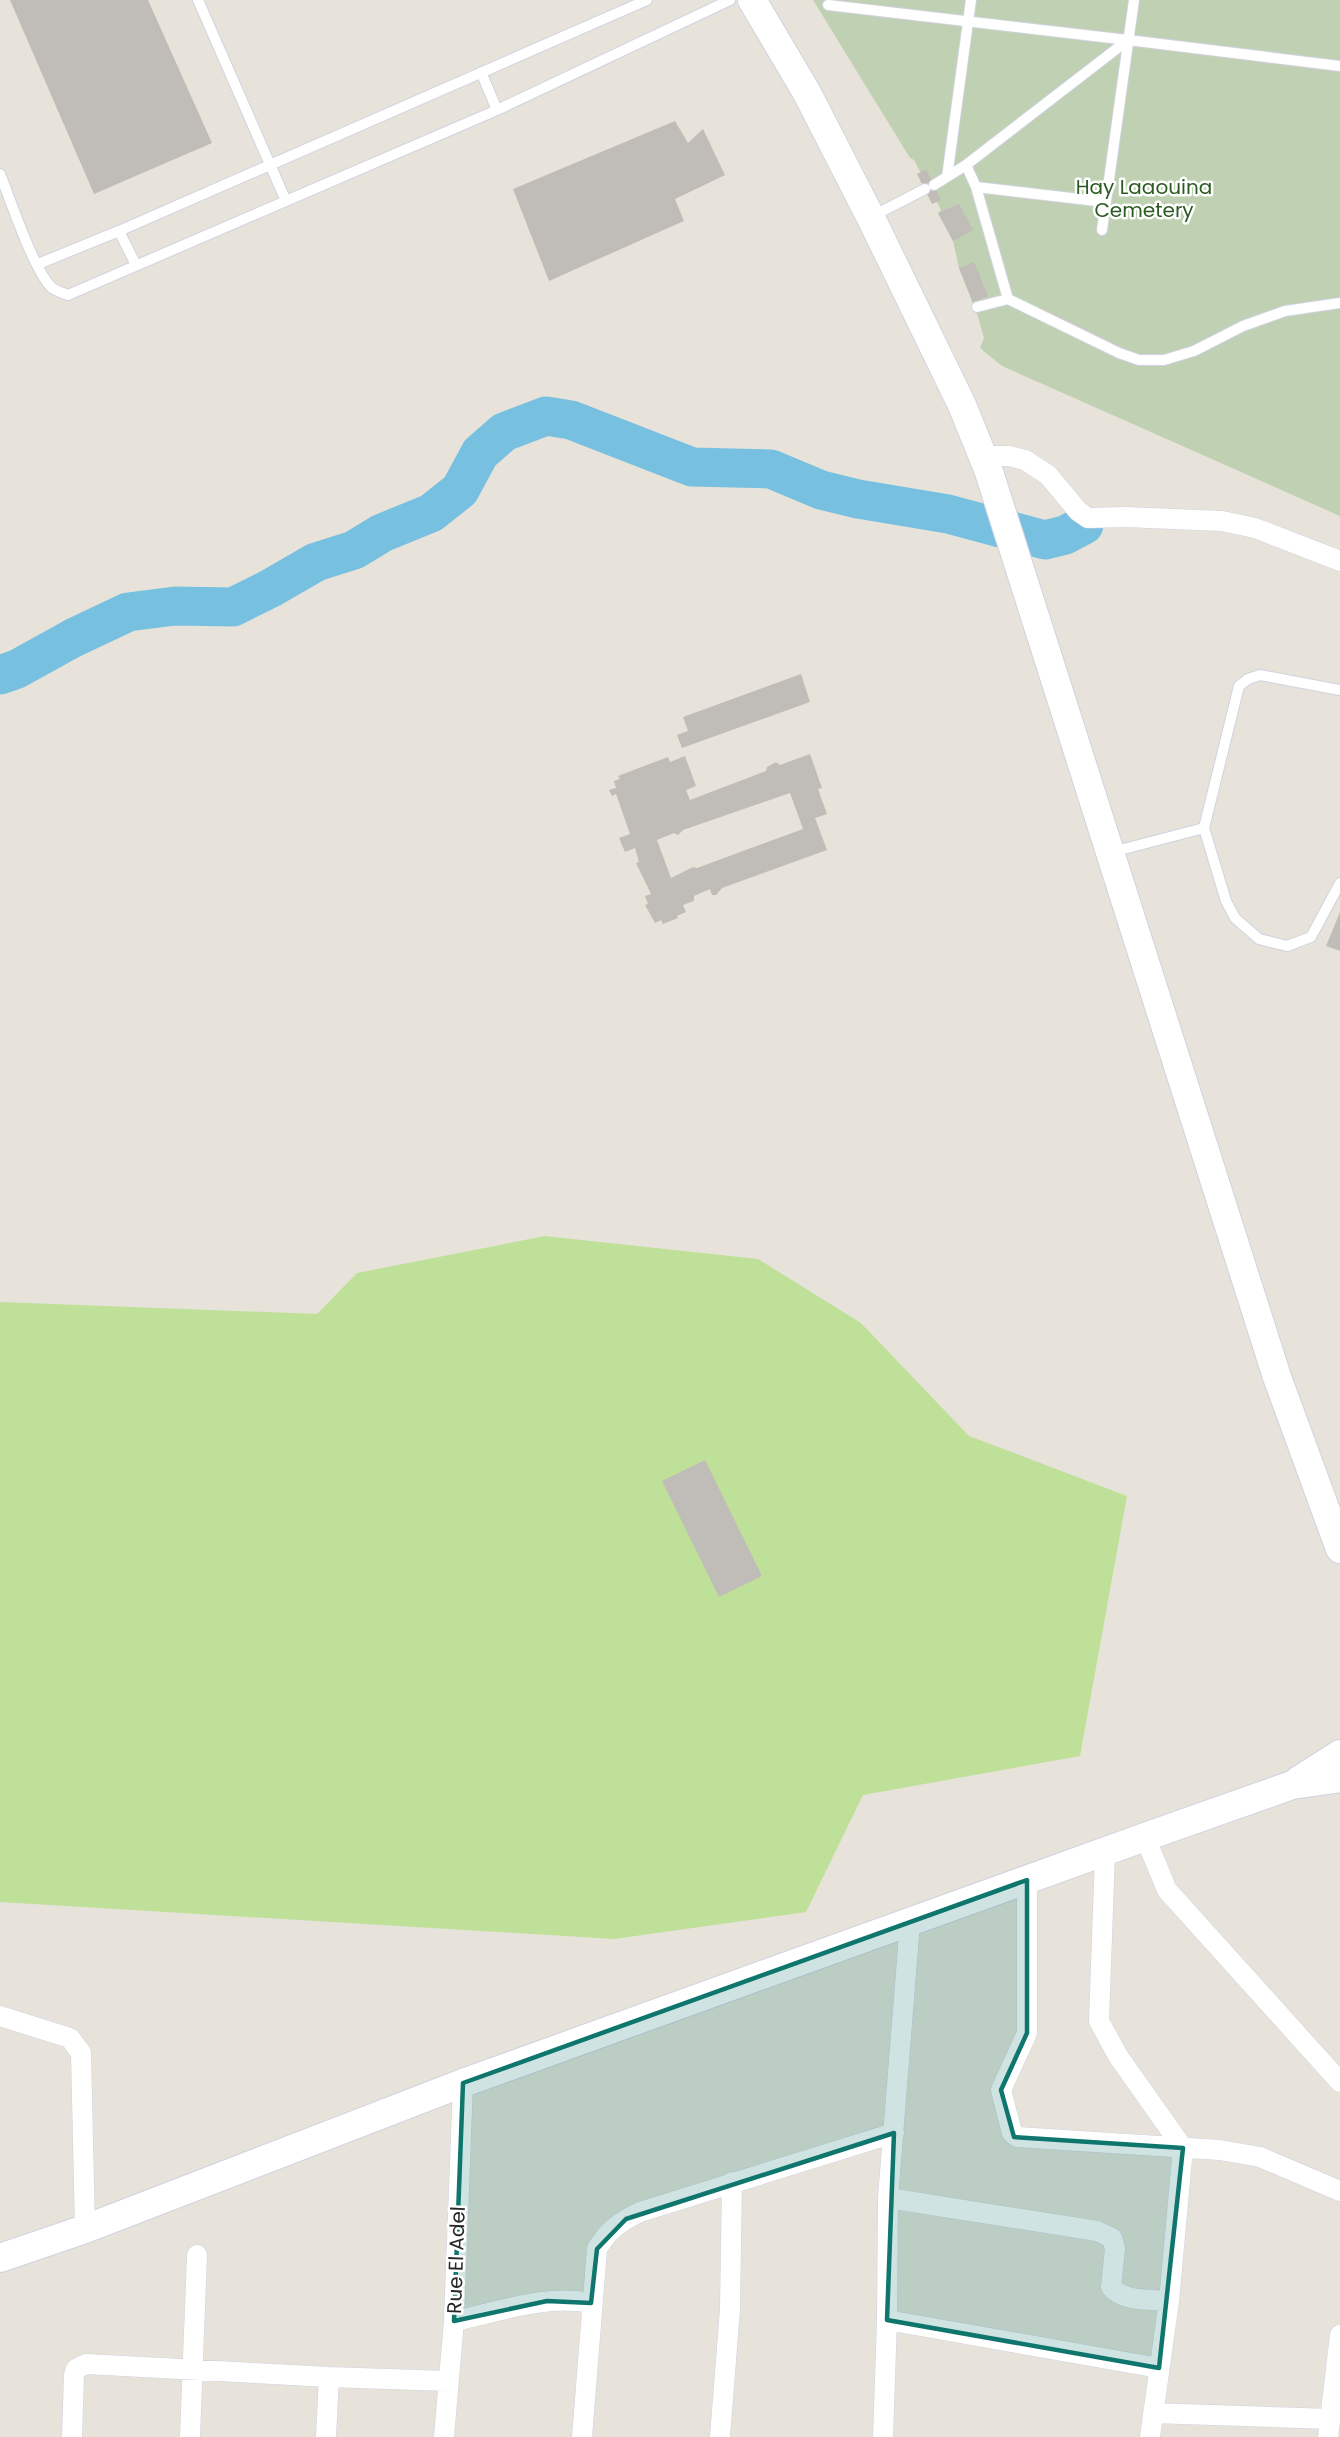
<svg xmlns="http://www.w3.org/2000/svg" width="1340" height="2437" font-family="Poppins,sans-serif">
<rect width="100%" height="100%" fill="#e8e3da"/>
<path fill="#c0d0b3" d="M813,0H1340V516L1002,366L980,348L984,338L978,317L959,268L953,241L938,213L941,210L914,160L910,158Z"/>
<path fill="#bee099" d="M545,1236L758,1259L861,1323L969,1436L1127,1496L1080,1756L863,1795L806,1912L614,1939L0,1902V1302L317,1314L357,1273Z"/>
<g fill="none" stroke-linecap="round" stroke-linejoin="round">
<path stroke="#78c0e0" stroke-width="39" d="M0,675L17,669L73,638L128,612L175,606L233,607L271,588L316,562L354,550L382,533L431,513L460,490L480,453L504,432L546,416L571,420L692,467L771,469L821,490L858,499L948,514L1045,540L1065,535L1084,525"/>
</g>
<path fill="#c0bcb7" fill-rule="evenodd" d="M10,0H148L212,143L94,194Z
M675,121L688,143L703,129L725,175L675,199L684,221L549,281L513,189Z
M926,169L941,200L932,204L917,174Z
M959,204L973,230L953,241L938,213Z
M974,262L988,296L973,302L959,268Z
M801,674L810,702L682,748L677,735L688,731L683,717Z
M810,754L822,788L818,789L827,814L815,818L827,850L722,888L716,895H712L710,889L694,896V901L683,905L686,912L677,916L678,918L663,924L661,920L655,923L645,905L648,904L645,896L651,894L636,863L639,862L635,848L625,852L619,838L630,834L616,794L612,796L609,790L616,788L614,781L620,779L618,776L668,757L670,762L685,756L696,786L686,790L690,800L766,771L767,767L776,762L780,765ZM790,793L803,829L697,868L693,867L671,878L657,840L674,833L678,835L683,830Z
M1340,912V951L1326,946Z
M705,1460L762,1576L719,1597L662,1481Z"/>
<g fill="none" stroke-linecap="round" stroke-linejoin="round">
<defs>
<path id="service" d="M198,0L286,201
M828,5L1128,40
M481,72L497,110
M966,165L976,187L1008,299
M0,174C11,201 33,268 51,287C56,291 62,293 68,295L497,110L730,0
M947,177L971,0
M934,185L966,165L1128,40L1340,66
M976,187L1105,202
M871,217L925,189
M1102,230L1134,0
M119,231L136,265
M38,264L119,231L647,0
M977,307L1008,299L1119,353L1139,360H1164L1194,351L1243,326L1285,311L1340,303
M1340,690L1260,675L1248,679L1239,686L1204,828L1226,901L1235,918L1259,939L1287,946L1311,937L1340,883
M1112,852L1204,828"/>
<path id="minor" d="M983,456H1009L1025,460L1048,475L1078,511L1088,518L1125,517L1222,521L1255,528L1340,561
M1145,1837L1167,1890L1340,2082
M1105,1853L1099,2021L1118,2056L1183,2148L1169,2301L1150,2437
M1027,1880V2033L1001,2090L1012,2133L1017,2137L1220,2150L1260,2157L1340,2191
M0,2016L70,2038L81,2053L85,2229
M888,2198L1097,2231L1112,2238L1115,2249L1111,2287C1123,2302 1151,2299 1169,2301
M887,2320L1159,2368
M454,2321C498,2312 546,2294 591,2303
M1153,2413L1331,2419L1340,2406
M72,2437L74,2375L76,2369L86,2364L329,2377
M190,2437L197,2255
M326,2437L329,2377L447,2381
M444,2437L454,2321L463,2083
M582,2437L597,2249C608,2230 621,2221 640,2212L894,2133
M720,2437L730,2309L732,2182
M883,2437L887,2320L888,2198L910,1923
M1328,2437L1340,2335"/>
<path id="secondary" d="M752,0L807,93L871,218L962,405L989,472L1277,1377L1340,1549
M1299,1780L1340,1754
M0,2258L85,2229L463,2083L1145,1837L1292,1785L1340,1778"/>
</defs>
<use href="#service" stroke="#d0d2df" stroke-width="12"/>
<use href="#minor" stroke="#d0d2df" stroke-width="21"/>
<use href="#secondary" stroke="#d0d2df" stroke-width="30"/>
<use href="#service" stroke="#fff" stroke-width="10"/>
<use href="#minor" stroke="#fff" stroke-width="20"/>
<use href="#secondary" stroke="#fff" stroke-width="28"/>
</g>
<path fill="#0f766e" fill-opacity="0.2" stroke="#0f766e" stroke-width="4.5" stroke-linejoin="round" d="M1027,1880V2033L1001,2090L1014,2137L1183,2148L1159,2368L887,2320L894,2133L626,2219L597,2249L591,2303L547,2301L454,2321L463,2083Z"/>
<g text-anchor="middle" stroke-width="5" stroke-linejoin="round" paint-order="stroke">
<g font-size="20" fill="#2a5b21" stroke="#fff">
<text x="1144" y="194">Hay Laaouina<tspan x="1144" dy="23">Cemetery</tspan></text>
</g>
<g font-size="20" fill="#272727" stroke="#fff">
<text transform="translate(456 2260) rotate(-88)" y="7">Rue El Adel</text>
</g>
</g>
</svg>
